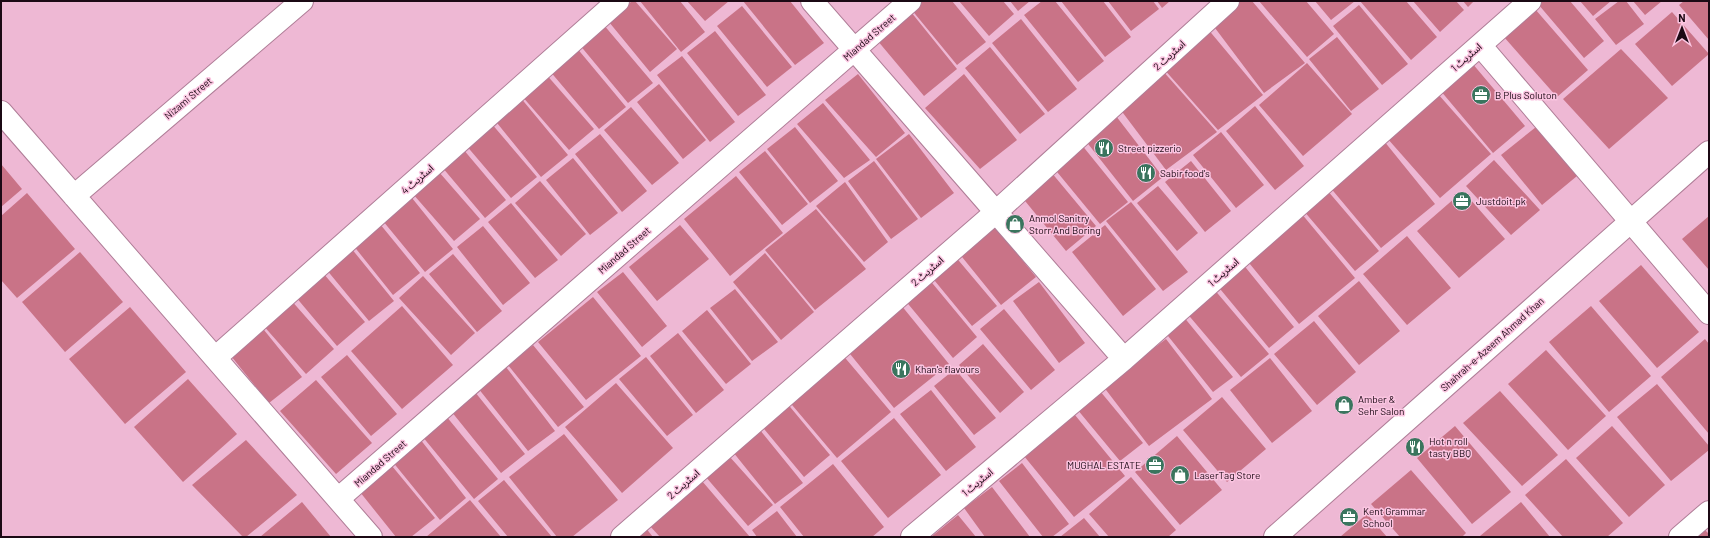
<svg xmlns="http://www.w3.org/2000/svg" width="1710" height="538" font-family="Barlow,'Noto Sans Arabic',sans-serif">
<rect width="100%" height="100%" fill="#eeb8d4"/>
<path fill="#c97387" d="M632,1H635L677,49L650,72L609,22Z
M640,1H680L705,32L681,52Z
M687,1H729L705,21Z
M743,1H790L824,43L795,65Z
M922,1H952L986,42L957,65L911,9Z
M959,1H1003L1014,14L989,36Z
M1010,1H1030L1018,11Z
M1042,1H1055L1104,61L1078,82L1024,15Z
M1061,1H1103L1131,37L1105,57Z
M1108,1H1153L1159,9L1131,31Z
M1157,1H1170L1162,8Z
M1240,1H1252L1305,63L1264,93L1212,24Z
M1259,1H1306L1334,34L1307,57Z
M1315,1H1355L1331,20Z
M1360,1H1406L1437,37L1411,60Z
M1413,1H1456L1464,10L1440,32Z
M1463,1H1474L1468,7Z
M1542,1H1570L1604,41L1584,58L1538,4Z
M1580,1H1611L1593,16Z
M1619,1H1626L1644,24L1616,45L1595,19Z
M1633,1H1662L1645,15Z
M1684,1H1709V40L1679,5Z
M1359,5L1408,64L1382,85L1333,26Z
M742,6L792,67L767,87L717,26Z
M1535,9L1588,70L1557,97L1504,37Z
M911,12L957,69L924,96L877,40Z
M1672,12L1709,54L1672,86L1635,44Z
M1021,19L1077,89L1048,112L992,43Z
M603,24L653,83L628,103L579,44Z
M1207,28L1263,95L1218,130L1163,68Z
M715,31L766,95L738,116L687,53Z
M1337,37L1379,89L1351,111L1309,59Z
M576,47L626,107L599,129L549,70Z
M990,47L1045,114L1020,134L965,68Z
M1621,49L1668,98L1609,149L1563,99Z
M682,56L735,122L710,142L657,75Z
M1307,63L1352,114L1303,156L1259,105Z
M1472,63L1525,126L1493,153L1440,90Z
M1162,70L1217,132L1166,170L1120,109Z
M545,73L594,129L569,150L521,95Z
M858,74L905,133L876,157L825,100Z
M964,74L1017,140L980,169L925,108Z
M659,84L706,140L683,159L637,102Z
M1438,94L1491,154L1440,198L1387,138Z
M520,97L568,155L541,177L493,118Z
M823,103L870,160L844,178L797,124Z
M1255,106L1304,166L1275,190L1226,131Z
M631,107L679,163L652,185L604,130Z
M1116,116L1163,177L1133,201L1085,140Z
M491,123L537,177L511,198L465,144Z
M795,127L838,181L810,203L767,149Z
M1536,127L1577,176L1542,205L1501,155Z
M1221,132L1264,185L1236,208L1193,155Z
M600,134L647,191L622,212L575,154Z
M909,134L954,193L921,218L876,159Z
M1384,141L1435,204L1381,248L1329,186Z
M1081,144L1128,202L1100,224L1053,167Z
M463,149L506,200L485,218L442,167Z
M765,151L808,204L782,225L739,172Z
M573,158L618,213L590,235L546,180Z
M1494,160L1540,210L1511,235L1466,186Z
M874,161L918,219L891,239L848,181Z
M1191,161L1231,211L1205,232L1165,182Z
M1,164L22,189L1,207Z
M439,172L480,219L454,241L413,194Z
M1051,172L1096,226L1066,251L1021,196Z
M736,176L783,233L730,276L684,219Z
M540,181L586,234L561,256L515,203Z
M845,182L888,242L864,262L816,206Z
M1158,186L1198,233L1177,251L1137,203Z
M1327,190L1379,251L1355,271L1303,210Z
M1463,191L1505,239L1459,278L1417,231Z
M27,193L75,249L17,298L1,280V216Z
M412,198L453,249L425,272L383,221Z
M1131,202L1188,272L1163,291L1106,221Z
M511,203L558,260L535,278L488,222Z
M816,209L866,269L815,310L765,250Z
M1301,213L1355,278L1299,324L1245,258Z
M1709,216V270L1682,239Z
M380,224L420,273L393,295L353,245Z
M993,224L1036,277L1001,305L958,252Z
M680,225L709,259L657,301L629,267Z
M1105,225L1156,289L1123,316L1072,252Z
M483,226L530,283L503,305L457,247Z
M1407,236L1451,288L1407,325L1363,274Z
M351,248L394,301L369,321L326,269Z
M80,252L123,302L65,352L22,302Z
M765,253L814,312L781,340L733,282Z
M453,254L502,311L477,332L429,274Z
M954,255L997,306L972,326L930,275Z
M1242,263L1294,327L1269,348L1216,284Z
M1641,265L1699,332L1657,368L1599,301Z
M623,272L667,326L642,347L597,292Z
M323,273L365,322L337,346L295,296Z
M423,276L475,333L451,355L399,298Z
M928,278L977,337L953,358L904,299Z
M1359,281L1400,331L1359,365L1318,316Z
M1039,282L1085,343L1059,363L1013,301Z
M1213,288L1269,354L1241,377L1185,311Z
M735,289L778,342L752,361L710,308Z
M593,297L641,356L586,400L538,342Z
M290,299L334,349L306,374L262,324Z
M901,305L949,364L894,408L846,349Z
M402,306L453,365L402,409L351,351Z
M1591,306L1651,376L1609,412L1549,342Z
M130,307L186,372L125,424L69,359Z
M1004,309L1055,370L1031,390L980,329Z
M707,310L751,364L726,384L682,331Z
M1183,316L1233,377L1213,392L1164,331Z
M1314,321L1356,372L1317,405L1274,354Z
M264,330L302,377L269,403L231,356Z
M678,333L724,390L696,413L650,356Z
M1166,339L1212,399L1149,446L1103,386Z
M1705,339L1709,344V434L1661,377Z
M983,344L1024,392L1000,413L959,365Z
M533,345L584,407L558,427L508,365Z
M1546,350L1606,416L1568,450L1508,384Z
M841,353L891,412L837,458L787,399Z
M347,355L397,414L371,436L321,377Z
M646,357L693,415L667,436L619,379Z
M1270,358L1312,411L1272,443L1230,390Z
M506,367L555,431L528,451L478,388Z
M955,369L996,418L974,435L934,386Z
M188,379L237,434L183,482L134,427Z
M316,380L372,443L336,474L280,411Z
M616,383L673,448L622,493L565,427Z
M1657,384L1709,446V450L1671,481L1617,417Z
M931,390L976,447L946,471L900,414Z
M1100,391L1143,443L1120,461L1077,409Z
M1500,391L1558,455L1522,486L1463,423Z
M475,392L525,454L501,473L451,411Z
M1222,397L1266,449L1227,482L1183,430Z
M786,402L830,455L804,477L760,424Z
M1075,415L1125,476L1074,517L1024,456Z
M446,416L498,479L474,499L422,436Z
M894,418L941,475L888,518L841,461Z
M1455,426L1511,492L1472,524L1417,458Z
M1612,426L1665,485L1629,517L1576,458Z
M760,430L803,483L775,504L733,452Z
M564,434L618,500L572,537H557L509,477Z
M1177,436L1222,490L1180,525L1135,472Z
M420,439L466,498L440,520L392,461Z
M246,440L297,495L246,537H243L192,485Z
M729,456L773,505L748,526L705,476Z
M1566,459L1623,523L1607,537H1563L1525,495Z
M1022,463L1069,524L1052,537H1043L999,481Z
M833,464L884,527L872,537H804L780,507Z
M392,466L435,518L411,537H396L360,492Z
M1411,470L1466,533L1462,537H1400L1371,504Z
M1131,477L1176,530L1168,537H1109L1089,514Z
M504,480L552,537H508L478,501Z
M702,481L750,537H660L649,525Z
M992,487L1030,537H985L964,508Z
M470,500L501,537H426Z
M302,502L331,537H260Z
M1521,502L1550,537H1480V536Z
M777,511L797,537H757L752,530Z
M1367,514L1387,537H1340Z
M958,515L976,537H931Z
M1084,518L1100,537H1060Z
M645,527L653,537H633Z
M1704,529L1709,534V537H1696Z"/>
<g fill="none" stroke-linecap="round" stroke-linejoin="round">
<defs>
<path id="minor" d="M812,1L1124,359
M1480,45L1709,313
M1,112L371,537
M74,196L302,1
M215,358L618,1
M338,499L910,1
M622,537L996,212L1228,1
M912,537L1124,359L1530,1
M1680,537L1709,512"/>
<path id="tertiary" d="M1275,537L1709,152"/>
</defs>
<use href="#minor" stroke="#af7d97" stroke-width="24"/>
<use href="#tertiary" stroke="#af7d97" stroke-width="24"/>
<use href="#minor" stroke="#fff" stroke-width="22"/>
<use href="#tertiary" stroke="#fff" stroke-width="22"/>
</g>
<defs>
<symbol id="office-disc" viewBox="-11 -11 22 22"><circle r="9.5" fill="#3a755e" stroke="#fbc5e1"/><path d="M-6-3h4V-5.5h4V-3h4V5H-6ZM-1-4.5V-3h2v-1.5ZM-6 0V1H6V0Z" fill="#fff"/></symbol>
<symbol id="restaurant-disc" viewBox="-11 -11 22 22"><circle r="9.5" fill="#3a755e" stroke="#fbc5e1"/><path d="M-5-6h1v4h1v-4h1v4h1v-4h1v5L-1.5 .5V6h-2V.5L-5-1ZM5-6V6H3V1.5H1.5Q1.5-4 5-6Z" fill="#fff"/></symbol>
<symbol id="shop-disc" viewBox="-11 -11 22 22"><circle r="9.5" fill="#3a755e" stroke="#fbc5e1"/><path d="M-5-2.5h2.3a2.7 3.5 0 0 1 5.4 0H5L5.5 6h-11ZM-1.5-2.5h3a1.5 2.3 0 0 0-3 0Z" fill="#fff"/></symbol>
</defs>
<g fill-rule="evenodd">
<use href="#office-disc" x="1470" y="84" width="22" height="22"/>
<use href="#restaurant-disc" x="1093" y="137" width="22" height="22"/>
<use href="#restaurant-disc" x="1135" y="162" width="22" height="22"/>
<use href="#office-disc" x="1451" y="190" width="22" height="22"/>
<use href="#shop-disc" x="1004" y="213" width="22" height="22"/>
<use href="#restaurant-disc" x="890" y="358" width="22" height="22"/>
<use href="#shop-disc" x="1333" y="394" width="22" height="22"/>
<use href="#restaurant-disc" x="1404" y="436" width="22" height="22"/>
<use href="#office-disc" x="1144" y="454" width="22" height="22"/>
<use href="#shop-disc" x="1169" y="464" width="22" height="22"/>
<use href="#office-disc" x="1338" y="506" width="22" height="22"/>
</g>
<g text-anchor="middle" stroke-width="3" stroke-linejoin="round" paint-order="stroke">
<g font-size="10" fill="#1b0914" stroke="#fbc5e1">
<text transform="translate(869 37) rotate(-41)" y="4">Miandad Street</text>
<text transform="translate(1169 55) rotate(-42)" y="4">اسٹریٹ 2</text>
<text transform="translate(1466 57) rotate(-41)" y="4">اسٹریٹ 1</text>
<text transform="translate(188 98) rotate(-40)" y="4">Nizami Street</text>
<text transform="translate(417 179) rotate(-41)" y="4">اسٹریٹ 4</text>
<text transform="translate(624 250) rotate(-41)" y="4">Miandad Street</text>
<text transform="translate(927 271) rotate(-41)" y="4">اسٹریٹ 2</text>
<text transform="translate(1223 272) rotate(-41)" y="4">اسٹریٹ 1</text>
<text transform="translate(1492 344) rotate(-42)" y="4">Shahrah-e-Azeem Ahmad Khan</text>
<text transform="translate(380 463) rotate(-41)" y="4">Miandad Street</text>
<text transform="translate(977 482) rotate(-40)" y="4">اسٹریٹ 1</text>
<text transform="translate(683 484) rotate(-41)" y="4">اسٹریٹ 2</text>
</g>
<g font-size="10" fill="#1b0914" stroke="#fbc5e1" text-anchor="start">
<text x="1495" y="99">B Plus Soluton</text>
<text x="1118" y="152">Street pizzerio</text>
<text x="1160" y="177">Sabir food's</text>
<text x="1476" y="205">Justdoit.pk</text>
<text x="1029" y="222">Anmol Sanitry<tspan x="1029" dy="12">Storr And Boring</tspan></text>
<text x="915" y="373">Khan's flavours</text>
<text x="1358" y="403">Amber &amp;<tspan x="1358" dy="12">Sehr Salon</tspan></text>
<text x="1429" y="445">Hot n roll<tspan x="1429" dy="12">tasty BBQ</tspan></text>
<text x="1141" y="469" text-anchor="end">MUGHAL ESTATE</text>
<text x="1194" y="479">LaserTag Store</text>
<text x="1363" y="515">Kent Grammar<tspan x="1363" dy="12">School</tspan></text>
</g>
</g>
<rect width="1710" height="538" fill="none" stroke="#1b0914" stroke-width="4"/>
<g transform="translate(1682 28)" stroke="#fbc5e1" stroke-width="3" paint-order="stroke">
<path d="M0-3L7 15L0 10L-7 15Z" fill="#1b0914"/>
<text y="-6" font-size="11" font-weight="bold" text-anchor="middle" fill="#1b0914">N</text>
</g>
</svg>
